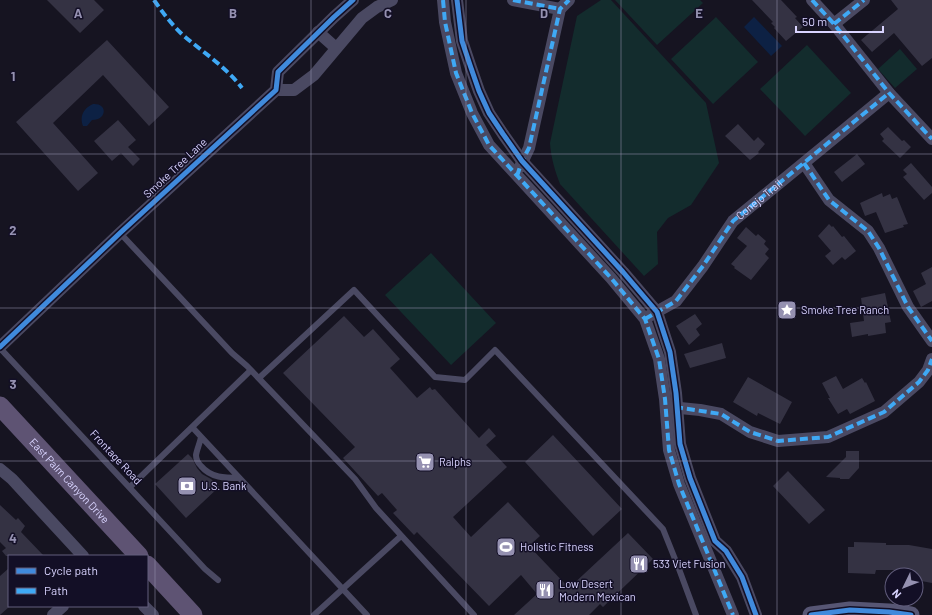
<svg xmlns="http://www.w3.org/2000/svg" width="932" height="615" font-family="Barlow,sans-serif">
<rect width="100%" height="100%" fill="#161421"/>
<path fill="#132c2d" d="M601,0H611L706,103L719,163L691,205L668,218L657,232L658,264L644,276L560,184C555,171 551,158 550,143L577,16Z
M615,0H700L703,3L657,45Z
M716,17L758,62L713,104L671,59Z
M807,45L851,93L805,136L760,89Z
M900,49L917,69L895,88L878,69Z
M431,253L496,323L451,365L385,295Z"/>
<path fill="#0d2144" d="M754,17L782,46L771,56L744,27Z
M93,104C108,103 107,120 92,120L87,126H83C79,116 84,108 93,104Z"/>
<path fill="#343243" d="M47,0H94L104,10L80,33Z
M752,0H781L797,17L795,18L803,27L786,41L774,28L775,27L771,23L773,22Z
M891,0H932V58L922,66L894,33L872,52L861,40L898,9Z
M107,40L169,107L149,126L103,75L53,123L98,173L78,191L16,122Z
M118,120L136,140L128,147L140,159L133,166L121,153L112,161L94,141Z
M738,124L754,141L758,137L765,144L758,152L759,153L750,160L725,136Z
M888,127L902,141L904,140L911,147L900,158L882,141L884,139L880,134Z
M857,154L865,164L842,182L834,172Z
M911,163L932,187V193L924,200L903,177L907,174L903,170Z
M882,193L883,197L890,194L892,199L897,197L908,224L903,225L904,227L885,233L876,212L865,216L860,203Z
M829,224L832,227L833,226L842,237L844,236L856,251L845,260L842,257L833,265L825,256L831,251L818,236Z
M746,227L756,236L758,234L766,241L764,244L769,249L765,254L769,258L751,280L734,268L735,267L731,264L747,246L737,238Z
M932,267V301L921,307L913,291L926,284L921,273Z
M885,293L891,322L885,323L886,333L868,336V334L852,337L850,323L864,321L861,298Z
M695,314L702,324L696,329L700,335L689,345L676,326Z
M344,316L364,337L373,329L400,359L390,368L417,398L430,387L432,390L435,389L479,438L489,428L496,436L486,445L507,467L453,517L471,537L508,502L540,536L529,546L569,588L628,533L653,559L603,607L600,604L589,615H514L537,594L521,575L489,606L417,532L414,535L393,513L397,510L382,493L378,496L343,458L355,447L283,373Z
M722,343L726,358L690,368L684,354Z
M836,376L843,389L862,378L865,383L866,382L875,401L850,414L847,409L838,414L828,398H830L822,383Z
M748,377L792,402L780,424L758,413L757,416L733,402Z
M553,435L622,509L593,536L525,462Z
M846,451H859V468L849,479H840V478L826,477L846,457Z
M188,454L192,458L197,468L202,474L211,479L219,487L186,518L155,484Z
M788,471L825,510L809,524L773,486Z
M0,505L16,520L18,518L25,526L21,532L44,556H6L2,551L6,548L0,542Z
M854,542L886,543V545H909L932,549V583L916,580V575H903L904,570H876L875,574L848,573V547H854Z
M9,568V607L0,615V576Z"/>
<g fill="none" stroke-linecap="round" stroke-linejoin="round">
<path stroke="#4a4962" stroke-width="6" d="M120,233L232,353L247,366L355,479L376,508L474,615
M0,348L205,569L218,580
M259,378L354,290L435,377L465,380L495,350L663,529L679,569L696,615
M192,427L367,615
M201,437C200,443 197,449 196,455C196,460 198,463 201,466C211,478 225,478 239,478
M130,487L251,370
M314,615L401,536"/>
<g stroke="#4a4962" stroke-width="12">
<path d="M443,0L445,22L456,73L472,113L489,145L611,278L645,319L659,359L665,399L669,450L679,484L733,615"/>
<path d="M457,0L462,41L470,65L479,91L489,113L503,134L522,161L623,272L657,312L670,352L676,393L680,444L690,478L715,541L726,551L742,577L756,615"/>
<path d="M513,0L560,9"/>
<path d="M812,0L834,24L889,93L932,139"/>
<path d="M834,24L864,0"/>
<path d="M318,32L336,48"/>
<path d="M276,90H294L314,75L362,18L377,7L392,0"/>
<path d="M804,163L829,200L868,231L879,248L908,307L932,341"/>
<path d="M520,167L529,148L560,9L569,0"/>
<path id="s1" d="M649,316L676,301L703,266L733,221L889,93"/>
<path d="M0,347L120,233L276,90L278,72L334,17L353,0"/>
<path d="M670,407L700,410L721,414L750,432L778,441L828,437L884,412L919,382L928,370L932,359"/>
<path d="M0,469L12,479L83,556"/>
<path d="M144,606L153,615"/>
<path d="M53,615L63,606"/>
</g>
<path stroke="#575674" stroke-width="17" d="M811,615L850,610L889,612L911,615"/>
<g stroke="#5e5373" stroke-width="19">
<path id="s2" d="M0,406L139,556"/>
<path d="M147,565L193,615"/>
</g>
<path stroke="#3fa9f5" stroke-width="4" stroke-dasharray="8 4" stroke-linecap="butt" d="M154,0C163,13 172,25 184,36C204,53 226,67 242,88
M443,0L445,22L456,73L472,113L489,145L611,278L645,319L659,359L665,399L669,450L679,484L733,615
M513,0L560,9
M812,0L834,24L889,93L932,139
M834,24L864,0
M804,163L829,200L868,231L879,248L908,307L932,341
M517,176L522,161L529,148L560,9L569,0
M645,319L676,301L703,266L733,221L889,93
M675,407L721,414L750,432L778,441L828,437L884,412L919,382L928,370L932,359"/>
<defs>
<path id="cycleway" d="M457,0L462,41L470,65L479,91L489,113L503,134L522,161L623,272L657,312L670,352L676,393L680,444L690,478L715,541L726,551L742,577L756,615
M0,347L120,233L276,90L278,72L334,17L353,0
M811,615L850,610L889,612L911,615"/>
</defs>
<use href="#cycleway" stroke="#130f26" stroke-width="8"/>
<use href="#cycleway" stroke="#408adc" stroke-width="5"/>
</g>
<path fill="none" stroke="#9591b1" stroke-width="1" stroke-opacity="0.55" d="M155,0V615M311,0V615M466,0V615M621,0V615M777,0V615M0,154H932M0,308H932M0,461H932"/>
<defs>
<symbol id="sight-square" viewBox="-11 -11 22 22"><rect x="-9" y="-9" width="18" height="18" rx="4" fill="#9591b1" stroke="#130f26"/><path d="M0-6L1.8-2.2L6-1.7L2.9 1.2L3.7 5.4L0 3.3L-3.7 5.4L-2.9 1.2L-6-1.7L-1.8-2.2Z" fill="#fff"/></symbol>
<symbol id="supermarket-square" viewBox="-11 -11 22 22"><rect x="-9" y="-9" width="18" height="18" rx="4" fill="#9591b1" stroke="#130f26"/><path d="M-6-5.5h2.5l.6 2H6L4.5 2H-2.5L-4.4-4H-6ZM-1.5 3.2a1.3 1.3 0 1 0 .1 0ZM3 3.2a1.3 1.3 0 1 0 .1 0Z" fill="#fff"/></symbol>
<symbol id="bank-square" viewBox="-11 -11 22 22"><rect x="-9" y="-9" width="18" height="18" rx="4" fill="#9591b1" stroke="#130f26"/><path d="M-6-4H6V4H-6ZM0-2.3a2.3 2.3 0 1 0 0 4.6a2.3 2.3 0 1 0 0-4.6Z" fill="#fff"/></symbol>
<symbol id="stadium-square" viewBox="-11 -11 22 22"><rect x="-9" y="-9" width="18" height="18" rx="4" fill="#9591b1" stroke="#130f26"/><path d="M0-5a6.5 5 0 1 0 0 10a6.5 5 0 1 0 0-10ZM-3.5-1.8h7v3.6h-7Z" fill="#fff"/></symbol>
<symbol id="restaurant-square" viewBox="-11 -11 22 22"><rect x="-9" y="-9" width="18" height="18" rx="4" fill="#9591b1" stroke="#130f26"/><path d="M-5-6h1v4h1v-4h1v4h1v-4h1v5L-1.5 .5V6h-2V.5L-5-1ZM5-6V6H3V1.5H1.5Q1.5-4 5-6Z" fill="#fff"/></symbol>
</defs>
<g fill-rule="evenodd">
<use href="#sight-square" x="776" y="299" width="22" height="22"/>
<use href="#supermarket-square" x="414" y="451" width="22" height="22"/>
<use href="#bank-square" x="176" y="475" width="22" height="22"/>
<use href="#stadium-square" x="495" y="536" width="22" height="22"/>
<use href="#restaurant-square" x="628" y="553" width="22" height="22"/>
<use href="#restaurant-square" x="534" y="579" width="22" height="22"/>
</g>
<g text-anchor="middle" stroke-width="3" stroke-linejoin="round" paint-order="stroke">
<g font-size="11" fill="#d9d4ff" stroke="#130f26">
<text transform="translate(175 168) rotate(-43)" y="4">Smoke Tree Lane</text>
<text dy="4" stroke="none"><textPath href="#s1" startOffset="163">Conejo Trail</textPath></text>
<text transform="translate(116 457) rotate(47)" y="4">Frontage Road</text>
<text dy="4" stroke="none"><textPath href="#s2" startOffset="102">East Palm Canyon Drive</textPath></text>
</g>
<g font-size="11" fill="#d9d4ff" stroke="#130f26" text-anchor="start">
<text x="801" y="314">Smoke Tree Ranch</text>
<text x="439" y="466">Ralphs</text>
<text x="201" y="490">U.S. Bank</text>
<text x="520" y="551">Holistic Fitness</text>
<text x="653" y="568">533 Viet Fusion</text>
<text x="559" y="588">Low Desert<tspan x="559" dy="13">Modern Mexican</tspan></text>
</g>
</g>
<g font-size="13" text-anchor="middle" font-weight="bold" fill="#9591b1" stroke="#130f26" stroke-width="3" stroke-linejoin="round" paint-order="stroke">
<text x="78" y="18">A</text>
<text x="233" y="18">B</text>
<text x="388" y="18">C</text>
<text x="544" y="18">D</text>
<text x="699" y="18">E</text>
<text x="13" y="81">1</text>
<text x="13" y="235">2</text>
<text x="13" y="389">3</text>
<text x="13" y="543">4</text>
</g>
<rect x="8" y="555" width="140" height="52" fill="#130f26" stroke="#625e7d"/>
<rect x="16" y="568" width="20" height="6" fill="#408adc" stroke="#625e7d"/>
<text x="44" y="575" font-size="12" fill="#d9d4ff">Cycle path</text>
<rect x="16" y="588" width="20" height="6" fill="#3fa9f5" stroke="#625e7d"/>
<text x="44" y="595" font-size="12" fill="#d9d4ff">Path</text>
<g transform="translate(904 587) rotate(227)"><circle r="19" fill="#130f26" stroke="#625e7d"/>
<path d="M0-3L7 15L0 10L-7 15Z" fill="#9591b1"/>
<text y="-6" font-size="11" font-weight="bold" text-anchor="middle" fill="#d9d4ff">N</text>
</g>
<path d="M796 26v6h87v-6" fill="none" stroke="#d9d4ff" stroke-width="2"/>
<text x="802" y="26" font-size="12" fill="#d9d4ff" stroke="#130f26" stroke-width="3" paint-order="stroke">50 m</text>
</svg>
